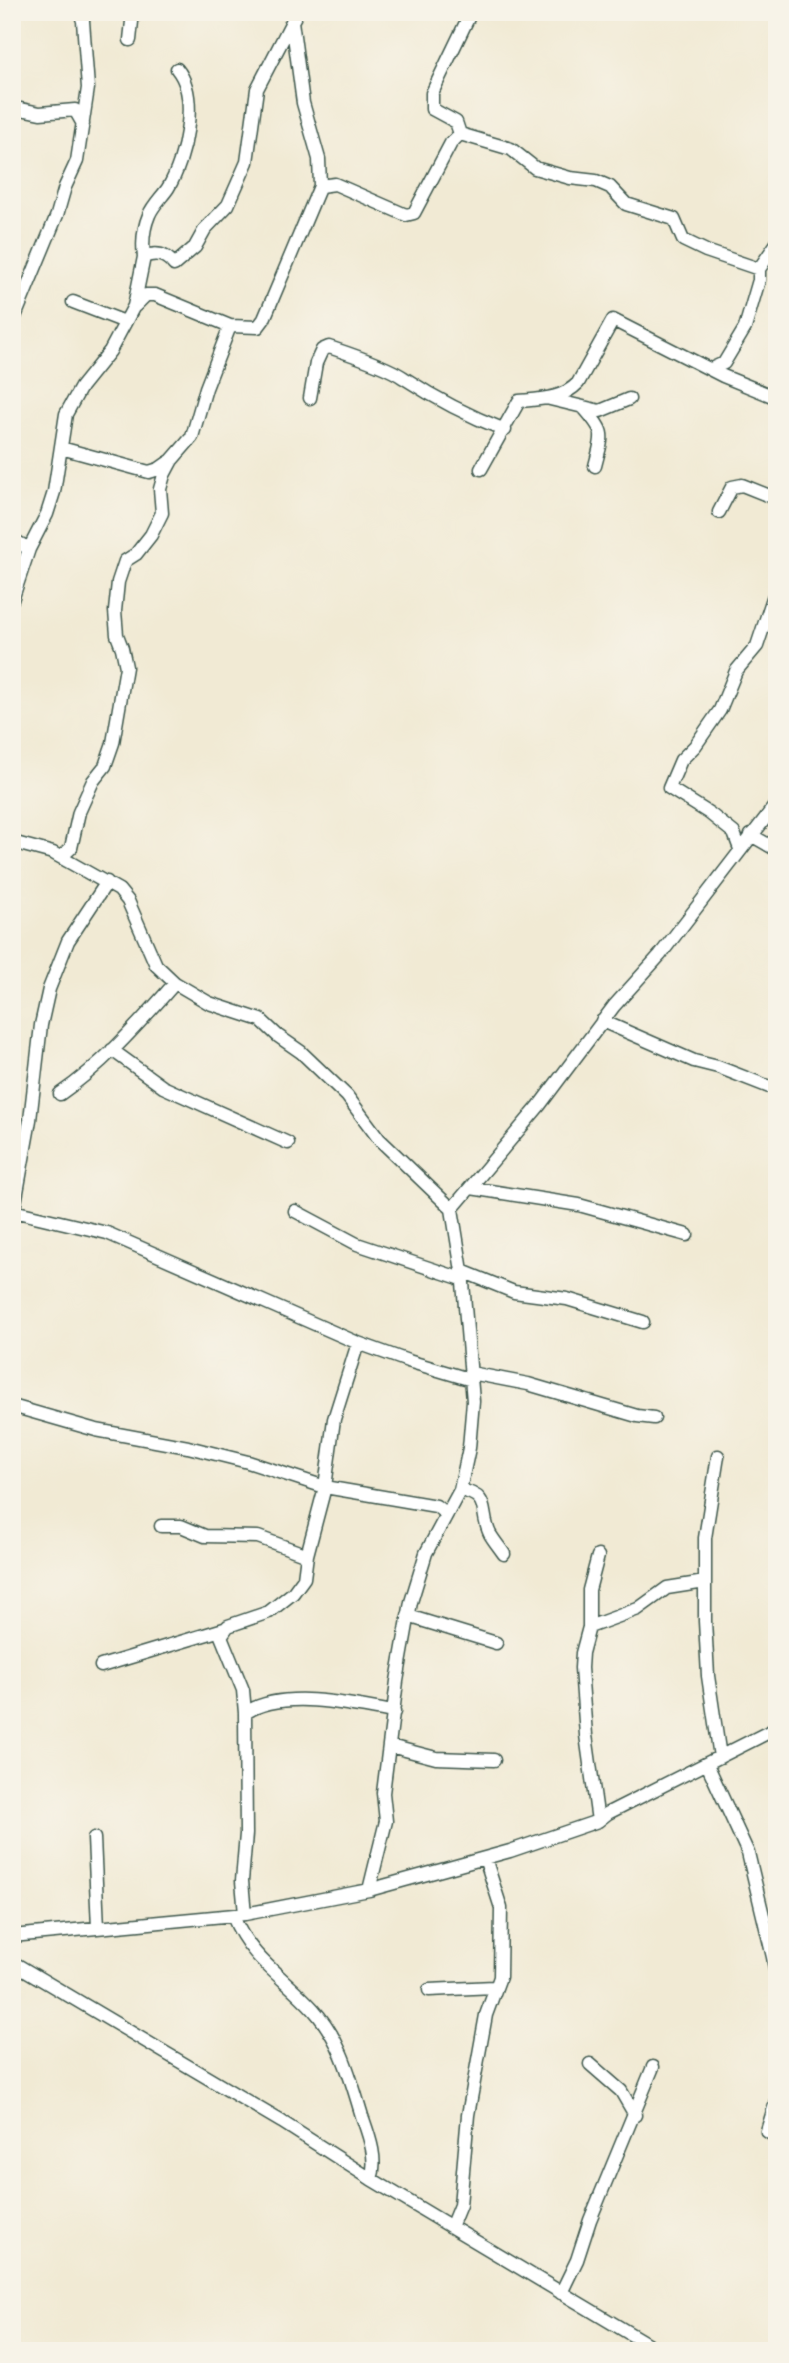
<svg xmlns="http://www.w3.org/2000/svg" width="789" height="2363" font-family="Caveat,sans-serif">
<rect width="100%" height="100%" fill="#f7f3e8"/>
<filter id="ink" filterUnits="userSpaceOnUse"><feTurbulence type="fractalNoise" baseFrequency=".0143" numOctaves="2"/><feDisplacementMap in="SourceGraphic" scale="14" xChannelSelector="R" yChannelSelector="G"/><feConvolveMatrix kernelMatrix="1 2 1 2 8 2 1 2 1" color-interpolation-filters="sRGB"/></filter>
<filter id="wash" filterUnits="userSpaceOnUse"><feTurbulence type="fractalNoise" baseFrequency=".00686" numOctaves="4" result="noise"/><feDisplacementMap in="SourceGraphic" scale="28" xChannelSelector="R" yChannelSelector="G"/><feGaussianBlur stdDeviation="1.57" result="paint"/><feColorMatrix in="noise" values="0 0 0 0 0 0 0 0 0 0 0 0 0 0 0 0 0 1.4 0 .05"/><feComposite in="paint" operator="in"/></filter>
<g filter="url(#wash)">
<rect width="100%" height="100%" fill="#f1ead4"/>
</g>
<g filter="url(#ink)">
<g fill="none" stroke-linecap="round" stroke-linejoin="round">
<defs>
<path id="minor" d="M130,40L133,12
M12,111L21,109L40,113L75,110L83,124
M460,134L456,122L432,109V93L471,12
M320,186L335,184L406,215L414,213L451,143L460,134L511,149L535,168L570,178L596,181L610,187L626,204L674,219L683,240L706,251L759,269
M144,257C142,242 143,229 149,215C153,205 162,197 168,188C185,160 200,97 177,69
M73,302L125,322
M135,306L146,295H155L230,326L258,327L264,319L320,186L319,159L303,103L292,21
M12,324L57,215L65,187L77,161L88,88L83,21L80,12
M711,369L724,363L745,328L759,280V269L777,243
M310,398L316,363L322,350L329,347C350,354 387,366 404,378C436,399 469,416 505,430
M550,399L600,411L629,399
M584,408C607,434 603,434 595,466
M61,448L149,472L159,469L169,462
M481,469L519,401C541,399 563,399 578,383L613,320L723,376L777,398
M719,512L732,487L742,485L777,499
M12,539L29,549L12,600
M29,549L47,514L54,492L66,414L81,387L110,351L134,306L144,257C156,252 166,254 174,265L195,247L205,229L228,205L247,162L257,89L297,12
M751,835L777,850
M12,842L53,853L119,890L128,901L156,965L175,983L209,1003L261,1020L278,1036L301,1052L347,1096L379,1139L452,1209L539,1106L614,1006L660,955L777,803
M740,849L734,833L709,813L669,788L681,760L695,746L720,710L736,671L757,646L773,598L777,594
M61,857L71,848L79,812L93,781L105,766L113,743L126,667L122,648L117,635L115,611L118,582L125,561L136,554L151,535L162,513L160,489L164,475L172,460L192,437L206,388L230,326
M602,1021L694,1061L718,1067L777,1090
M112,1050L163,1087L288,1143
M60,1094C105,1063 139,1023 175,983
M471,1188L579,1205L687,1235
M13,1211L107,1233L358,1343L408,1361L472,1380
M295,1211L357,1244L462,1279
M12,1220L30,1120L41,1025L49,989L68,941L107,882
M462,1271L514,1292L567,1299L643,1322
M471,1373L528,1384L637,1416L654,1418
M12,1406L96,1430L188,1447L248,1462L325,1487L436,1506L446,1514
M718,1456L705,1538V1621L708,1676L720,1757
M460,1490C492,1496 479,1512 490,1534C494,1541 500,1548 504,1554
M161,1526H181L205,1536L258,1537L307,1555
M598,1556L589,1590V1627L582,1653L581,1668L586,1735L598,1821
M408,1616L496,1643
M589,1627L638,1609L667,1588L705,1582
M101,1666L224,1629
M245,1713C284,1688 351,1705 394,1712
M390,1746L436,1758L494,1760
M707,1764L748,1853L773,1957L777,1980
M94,1838L98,1928
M369,1890L386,1821L383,1793L397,1681L411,1602L426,1553L460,1490L469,1448L473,1401L462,1271L452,1209
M245,1914L242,1881L246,1834L245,1713L243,1690L221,1636L228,1626L269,1612L293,1593L304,1578L307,1555L325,1487L334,1419L358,1343
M233,1916C250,1959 284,1977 313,2009C341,2040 350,2077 362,2116C369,2136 378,2159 371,2179
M12,1936L245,1914L369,1890L510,1851L598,1821L608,1813L777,1728
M12,1962L282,2122L371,2179L659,2351
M429,1990L494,1987
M590,2064L621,2091L635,2115
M777,2098L767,2131L777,2138
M451,2227L460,2205L468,2115L486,2015L500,1977L501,1908L485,1858
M561,2293L577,2260L590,2220L653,2067"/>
</defs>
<use href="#minor" stroke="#3e574c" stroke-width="15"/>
<use href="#minor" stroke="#fff" stroke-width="12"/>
</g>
</g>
<rect width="789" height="2363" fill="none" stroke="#f7f3e8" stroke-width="42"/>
</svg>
